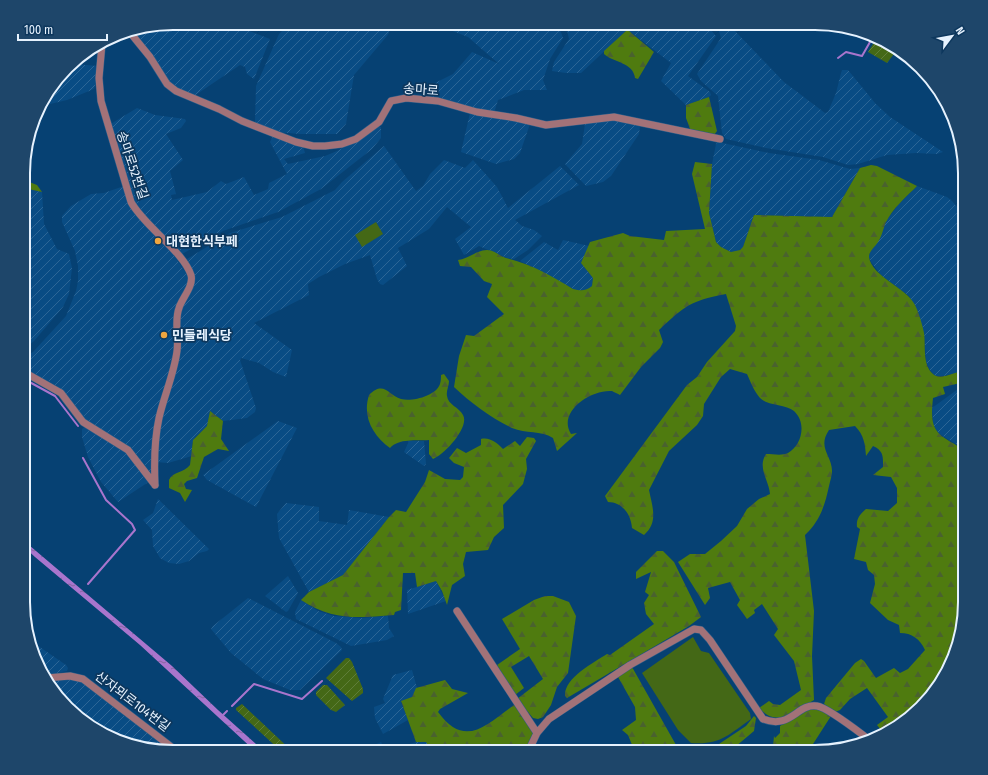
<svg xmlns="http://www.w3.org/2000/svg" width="988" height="775" font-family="'Fira Sans Condensed','Noto Sans KR',sans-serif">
<defs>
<pattern id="industrial-furrows" width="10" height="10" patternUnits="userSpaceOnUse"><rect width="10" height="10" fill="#094c84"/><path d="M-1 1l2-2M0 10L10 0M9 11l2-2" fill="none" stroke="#2d6696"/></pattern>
<pattern id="forest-firs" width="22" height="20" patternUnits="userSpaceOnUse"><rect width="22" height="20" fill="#4f7b0f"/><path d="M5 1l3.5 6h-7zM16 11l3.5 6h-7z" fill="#4a622e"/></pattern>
<pattern id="garden-furrows" width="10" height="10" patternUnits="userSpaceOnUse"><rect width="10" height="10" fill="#446816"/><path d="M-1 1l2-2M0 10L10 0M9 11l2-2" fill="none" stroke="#5f7e39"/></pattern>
<pattern id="water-ripples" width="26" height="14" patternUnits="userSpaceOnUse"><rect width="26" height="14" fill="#a975cd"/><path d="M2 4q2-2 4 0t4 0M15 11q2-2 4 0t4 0" fill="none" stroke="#8666a0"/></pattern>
</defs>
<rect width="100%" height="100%" fill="#064173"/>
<path fill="url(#industrial-furrows)" d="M173,23H243L244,29L270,39L254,79L247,74L245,67L240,65L194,96L181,91L169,81L131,30Z
M290,23H387L389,33L387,36L354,75L346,124L337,134H300L276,132L255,122L256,86L279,34Z
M432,23H553L561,32L563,38L550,59L543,80L547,90H524L498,100L494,113L431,98L433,84L453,74L472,52L499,64L468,37Z
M560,23H622L626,31L581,73H566L552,71L554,62L569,39L567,30Z
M624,23H705L716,36L688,76L710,92L711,95L709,97L686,105L661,81L671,63L629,31Z
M713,23H734L732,26L735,31L784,82L825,113L828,112L836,93L841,73L842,70H848L875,103L890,117L943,152L937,154L916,153L887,155L858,164L848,165L823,157L766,148L726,139L722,133L718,96L701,81L697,74L721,38L719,31Z
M76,59L74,64L98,66L96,82L94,89L67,100L50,104V99L42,100Z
M137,108L155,115L185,119L186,121L181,128L166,134L183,160L170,171L176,194L171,195L172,200L207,192L221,181L226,184L244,177L254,195L268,189L269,183L287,174L270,142L273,136L303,146L305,153L284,159L288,164L325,156L337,151L364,137L378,127H381V138L372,149L321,189L278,212L223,231L182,254L135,204L109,125Z
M470,113L530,124L520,153L514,159L496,164L461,152Z
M613,120L640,126L639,134L611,176L603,182L586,186L565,164L582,144L585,124Z
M718,142L769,153L819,160L850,169L860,168L832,217L754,215L743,247L737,252H731L721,247L716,242L709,213L712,164L716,144Z
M384,146L416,191L423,186L430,174L444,160L465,168L473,160L497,187L508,208L560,166L579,185L515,220L522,226L534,230L542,236L528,250L514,259L507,258L479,246L464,255L455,239L471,227L447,207L429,229L398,248L407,266L383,285L380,284L377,279L370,255L345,264L319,277L308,284L309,295L254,323L292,350L286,377L273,372L259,363L241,358L240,360L256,408L255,412L247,418L223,421L210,411L208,426L195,437L192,444V456L168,463L156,462L161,418L168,395L180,314L193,282L187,259L230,233L282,217L335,190L342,182Z
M124,186L130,204L168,247L189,277L187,286L176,308L175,340L151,474L131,448L89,424L57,386L24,368V357L33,352L66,316L76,291L78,281V266L75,251L62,222V216L71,206L91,194L104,193Z
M917,186L947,197L952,201L965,216V371L943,376H935L930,370L926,362L924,334L919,316L909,296L881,275L871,262L869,257L870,252L878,241L886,221L898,205Z
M24,188L42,192L44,224L57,249L69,254L72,268L69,294L63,307L34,341L24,349Z
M563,240L589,246L581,263L593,278L592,286L589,289L579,291L573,289L520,261L544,242L558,250Z
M965,384V450L938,433L933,424L932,408Z
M278,421L297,428L256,507L207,480L203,475Z
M85,427L124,449L148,481L147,483L118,502L101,482L88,457L82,437V429Z
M409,441H424L426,464L424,466L404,452Z
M158,499L209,549L207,551L199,553L189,561L179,564L169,563L160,558L153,546L152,530L143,520L153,513Z
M286,503L319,507V521L347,525L349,510L389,517L343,575L309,592L279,538L277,514Z
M288,576L298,593L288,611L286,612L265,596Z
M436,581L446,601L408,614L407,590Z
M248,598L336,643L341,647L342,650L300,690H290L263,679L231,653L211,629L213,626Z
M301,600L318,611L334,616L361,618L388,616L389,628L394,636L387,640L351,646L296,619L295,612Z
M31,641L66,665L68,668L67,671L46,675L42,673L39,669Z
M412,670L417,688L412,697L401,702L408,720L383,734L375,718L374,707L385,703L383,699L393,675Z
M75,679L80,680L173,752H163L115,740L74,715L49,682Z
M381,742L386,752H364L368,748Z
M416,742H426L433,752H392L391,750Z"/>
<path fill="#446816" d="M376,222L383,234L362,247L355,235Z
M693,637L701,651L709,653L750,713L751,719C728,735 721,745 691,743L678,730L642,673Z"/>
<path fill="url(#forest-firs)" d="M626,31H629L654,52L638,79L635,78C633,62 614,63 604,54V51Z
M709,97L717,131L714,135L690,129L686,118V105Z
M695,162L712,164L709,213L716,242L721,247L731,252L740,250L743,247L754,215L832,217L860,168L871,165L877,166L917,186C906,197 893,208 886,222C883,229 882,236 878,242C875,247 869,251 869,257C872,277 906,287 915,305C919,313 922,324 924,333C926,346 922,364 933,374C941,381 955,371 965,371V382L943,387L945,394L933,398C929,433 937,434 965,450V612L953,660L928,701L891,727L889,724L881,730L877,725L888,717L867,688L850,699L840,710L835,712L824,704L826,698L855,663L861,659L864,661L876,678L894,668L900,673L908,669L925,650C920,639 912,633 900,633L899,625L888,620L870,603L875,584L874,575L868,570L866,562L854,559L860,529L857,527C856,519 860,514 866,509L888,511L897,503V488L891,477L873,475L883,467C883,457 884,451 873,446L866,456C865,444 864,435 855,426L829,430C817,448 832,455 832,471C832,476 830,481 829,486C825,505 820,521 805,535L814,611L812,656L814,700C795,711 778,729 759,708L769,701L773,704L780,705L801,690L794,661L774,635L778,629L762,604L754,610L755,613L747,619L737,605L740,600L730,582L708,588L710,598L705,605L678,562L690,554H705L721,541L737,526L747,509L759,499L770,494C769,480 757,468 766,454C773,454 782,456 788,453C802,445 807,423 794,411C786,404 768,406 760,398C754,391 751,383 747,374L730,369L721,377L704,404L703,416L697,425L669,451L649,490C652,506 659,522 644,535L632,528C631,514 622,502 608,502L605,496L687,385L697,377L707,362L735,331L736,326L726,294C690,301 686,305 659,330L663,342L660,348L641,367L620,395C618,394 614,392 612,391C591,389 557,412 571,434L577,433L557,451L553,438C541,430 526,434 512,428C491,418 471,403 454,387L459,356L466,335L474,336L504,314L487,297L492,284L484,281L471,267L460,266L458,260C468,259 477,250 487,250C494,250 500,256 506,258C533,265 550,275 573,289C581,291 586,291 592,286L593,278L581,263L590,242L623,233L630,236L664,240L666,231L705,229L692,174Z
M24,180L37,185L42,192L24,188Z
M444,374L449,381C449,386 446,391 447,396C448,405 459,407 463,415C470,427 444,455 433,459L429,454V440C416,441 399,438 390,448C373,436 362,417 369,395C384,380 388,395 401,399C412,402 436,396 440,384C441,381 441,377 441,375Z
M210,411L223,421L221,439L229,451L218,449L204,457L197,478L187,481L184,484L186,489L192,490L185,502L180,493L169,488V480C173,471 184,473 190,465L193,440L207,426Z
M527,437L534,438L536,441L526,459L527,469L523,484L503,505L504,528L494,537L488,550L466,552L463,564L465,576L452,585L447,605L442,591L436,581L417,587L415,573H403L401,610L395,612L394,615C357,618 334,621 301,600L309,592L343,575L389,517L396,510L406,512L425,482L429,470L445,479L460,480L463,477L464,467L454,463L449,458L457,448L466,453L481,445V439C490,437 497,443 503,449L515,441L520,446Z
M657,551H663L674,562L701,617L689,626L567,698L565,696C564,678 593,663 607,654L610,655L654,624L646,614L644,603L649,595L645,592L651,572L636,579V572Z
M545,596H553L569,602L576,616L568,673L557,687L551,705L543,717L538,719L533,718L517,699L543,679L529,656L511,667L524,688L515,695L497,665L520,649L502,619L534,600Z
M632,667L680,752H635L628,735L622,730L636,720L635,707L618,677Z
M445,680L452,689L468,693L440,709L438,712C465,749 486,725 514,705L531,727L533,734L525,752H433L426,742H416L401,701L412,697L416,688Z
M816,707L831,716L813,744L805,752H776L773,747L774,736L775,738L780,733V726L805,711Z
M754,716L756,718L754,731L729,752H707L746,726Z"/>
<path fill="url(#garden-furrows)" d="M877,38L897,50L887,63L868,52Z
M346,658H349L352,662L363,689V693L352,701L326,678Z
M323,685H327L345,705L336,712L331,710L316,695V692Z
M242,704L293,752H282L236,710V708Z"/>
<path fill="url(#water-ripples)" d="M23,540L172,666L218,710L265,752H256L140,645L35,557L23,546Z"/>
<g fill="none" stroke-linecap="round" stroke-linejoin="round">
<path stroke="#a975cd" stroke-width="2" d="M838,58L846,52L862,56L874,35
M24,379L55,396L78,426
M83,458L106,500L132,524L135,530L88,584
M232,706L254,684L302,699L322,681
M222,716L227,711"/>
<defs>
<path id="minor" d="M128,30L150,57L167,84L176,91L219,109L242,121L296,142L313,146H325L342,144L356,139L379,122L391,101L406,98L438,101L477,112L516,118L546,125L614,117L720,139
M102,44L99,78L101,101L131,202C144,226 183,251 191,275C194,286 182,298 179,308C174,321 179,337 177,351C174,374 164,396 159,418C154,441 154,462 155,485
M24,372L61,393L83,422L128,450L155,485
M457,611L537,733
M46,678L70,676L83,679L178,752
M528,752L537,733L549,719L630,665L694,629L701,630L710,640L763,719C791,730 797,703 817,706C829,708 860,733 871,741"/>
</defs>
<use href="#minor" stroke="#2a5d89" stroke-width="8"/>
<use href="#minor" stroke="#a27278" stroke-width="7"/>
</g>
<g fill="#f1a63f" stroke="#0d375d" stroke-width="1.5">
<circle cx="158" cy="241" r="4"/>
<circle cx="164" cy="335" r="4"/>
</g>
<g text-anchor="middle" stroke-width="3.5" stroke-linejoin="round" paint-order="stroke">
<g font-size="13" fill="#e6f2fe" stroke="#0d375d">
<text transform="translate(421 89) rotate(4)" y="5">송마로</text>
<text transform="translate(133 165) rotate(71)" y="5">송마로52번길</text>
<text transform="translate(133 701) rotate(37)" y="5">산자뫼로104번길</text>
</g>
<g font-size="13" font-weight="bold" fill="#e6f2fe" stroke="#0d375d" text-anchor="start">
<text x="166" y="246">대현한식부페</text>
<text x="172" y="340">민들레식당</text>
</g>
</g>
<path d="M0 0H988V775H0ZM173 30H815A143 143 0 0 1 958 173V602A143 143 0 0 1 815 745H173A143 143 0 0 1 30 602V173A143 143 0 0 1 173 30Z" fill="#1e466a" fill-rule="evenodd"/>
<path fill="none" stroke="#e6f2fe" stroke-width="2" d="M173 30H815A143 143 0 0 1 958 173V602A143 143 0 0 1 815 745H173A143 143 0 0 1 30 602V173A143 143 0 0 1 173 30Z"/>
<g transform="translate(952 36) rotate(58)" stroke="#0d375d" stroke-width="3" paint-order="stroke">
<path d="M0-3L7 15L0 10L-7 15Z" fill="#e6f2fe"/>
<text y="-6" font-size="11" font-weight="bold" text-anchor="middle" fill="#e6f2fe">N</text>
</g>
<path d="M18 34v6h89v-6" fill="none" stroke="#e6f2fe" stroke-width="2"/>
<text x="24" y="34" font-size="12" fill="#e6f2fe" stroke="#0d375d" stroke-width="3" paint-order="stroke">100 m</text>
</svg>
